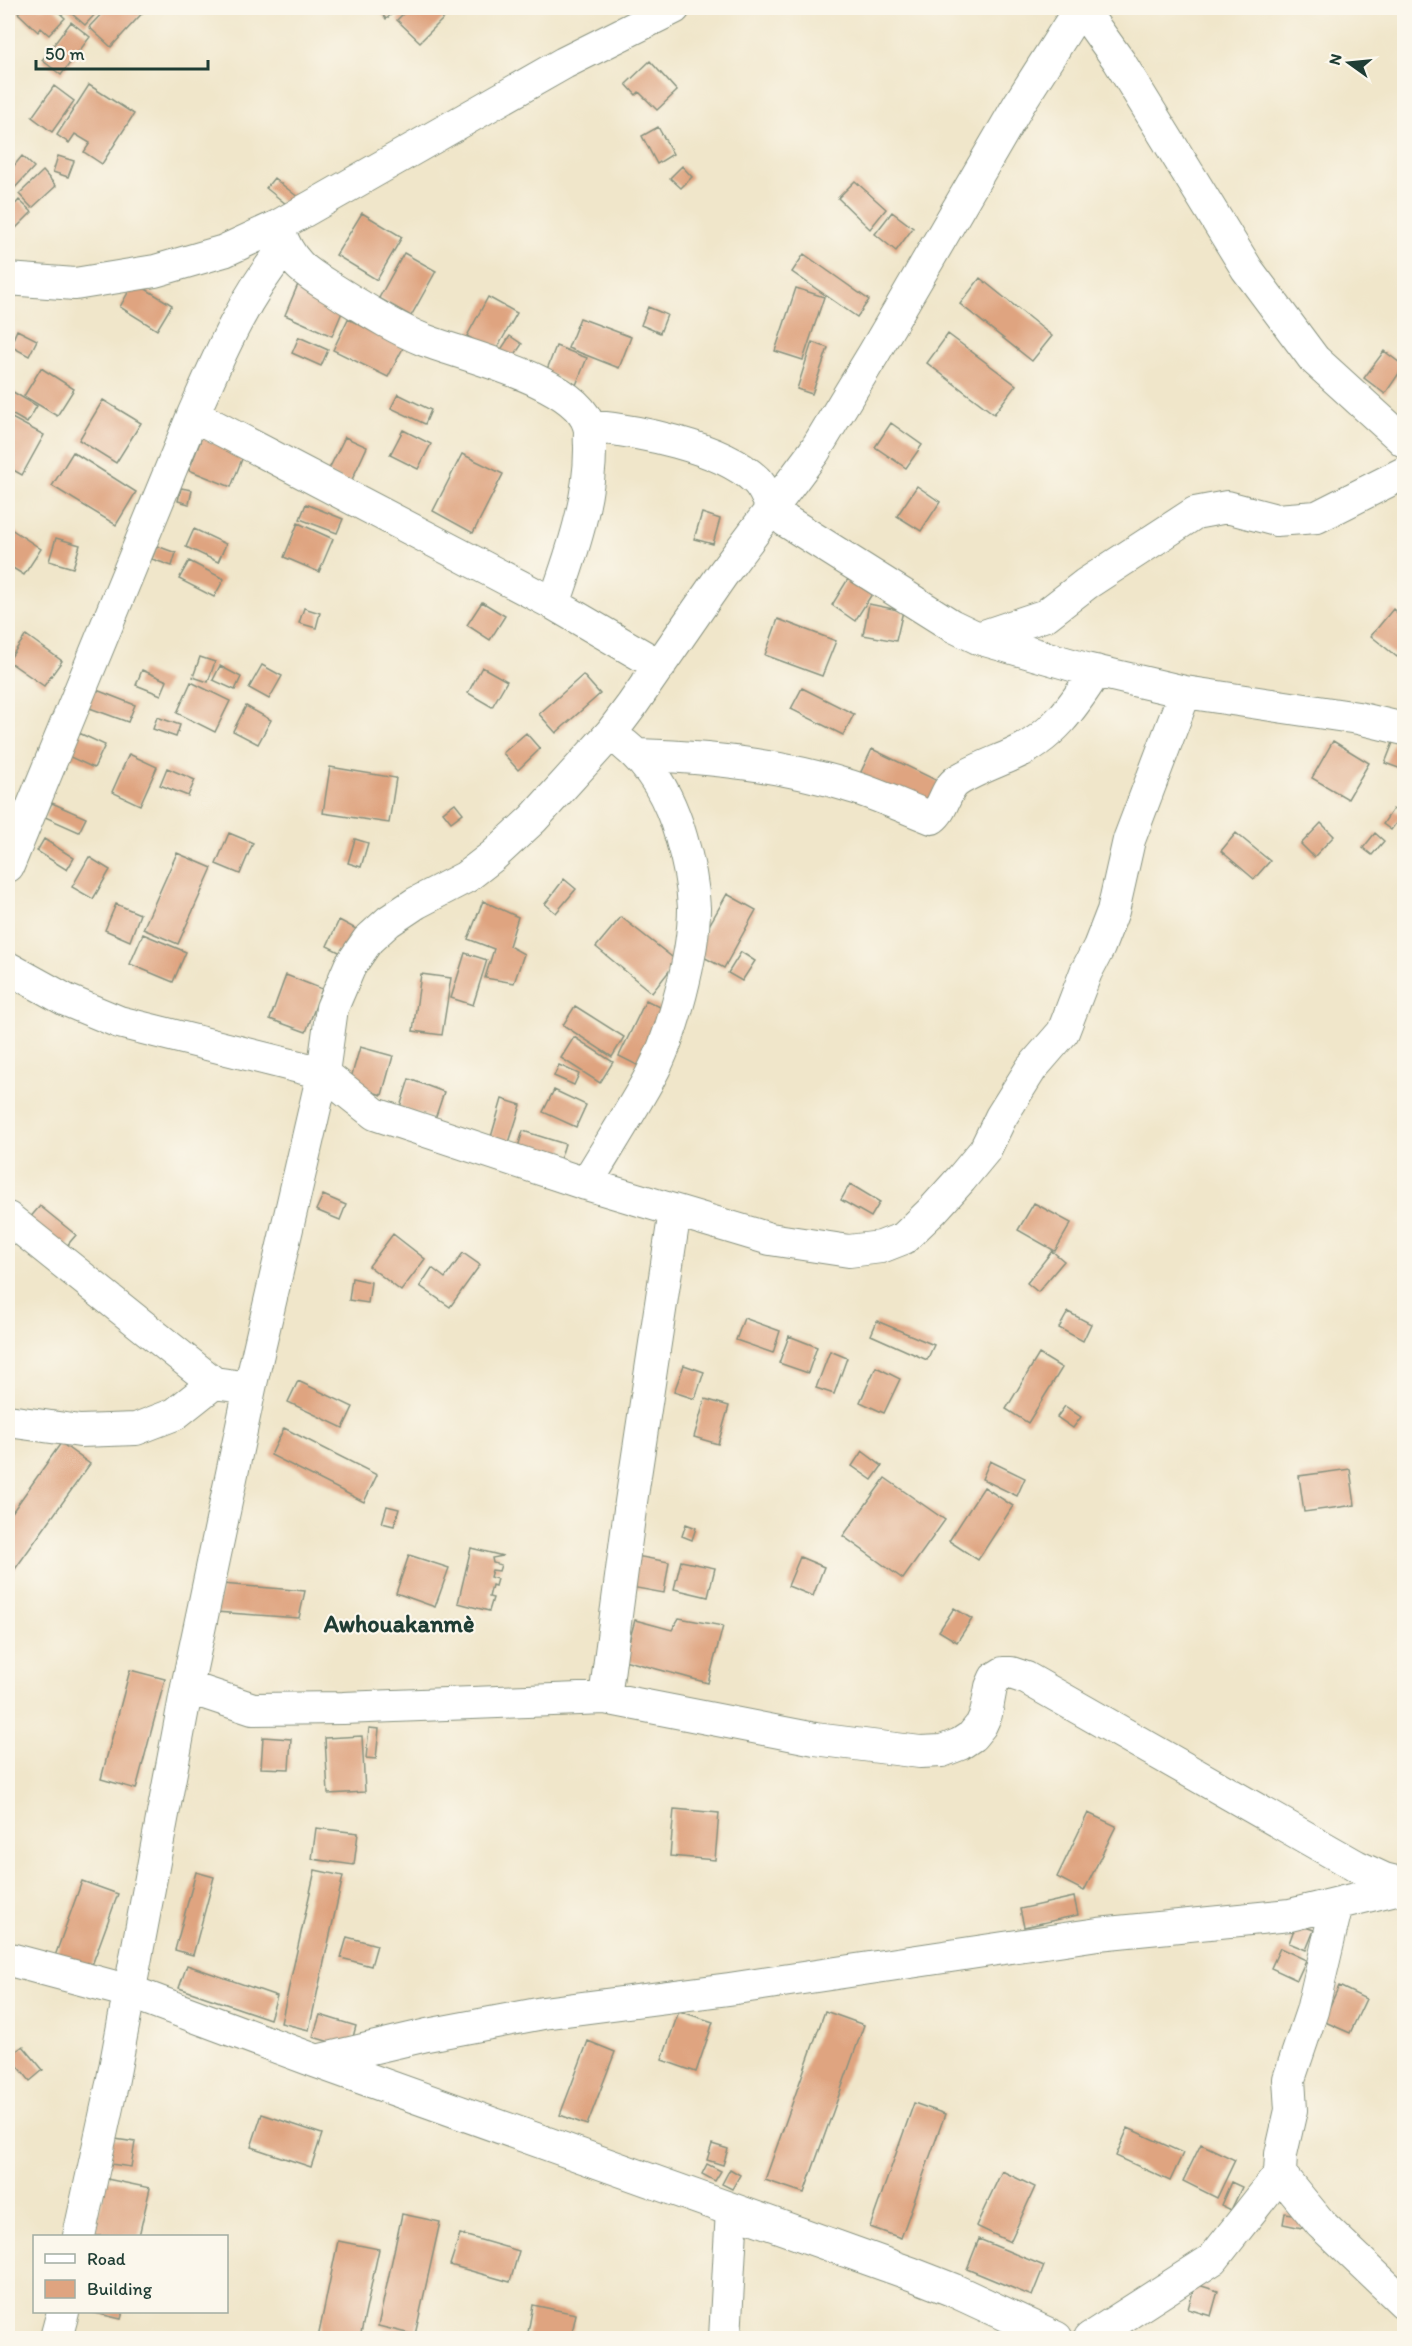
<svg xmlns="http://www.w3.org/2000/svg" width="1412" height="2346" font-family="Itim,sans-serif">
<rect width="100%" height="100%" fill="#fbf7ec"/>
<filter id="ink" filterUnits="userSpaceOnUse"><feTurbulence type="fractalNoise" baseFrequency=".0167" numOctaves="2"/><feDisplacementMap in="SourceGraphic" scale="12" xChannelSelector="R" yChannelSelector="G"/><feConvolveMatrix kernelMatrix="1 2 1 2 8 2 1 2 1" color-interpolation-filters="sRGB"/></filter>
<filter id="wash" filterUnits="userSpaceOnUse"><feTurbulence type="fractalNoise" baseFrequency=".008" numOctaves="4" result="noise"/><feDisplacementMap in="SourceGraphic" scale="24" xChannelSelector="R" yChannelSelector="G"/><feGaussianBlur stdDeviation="1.35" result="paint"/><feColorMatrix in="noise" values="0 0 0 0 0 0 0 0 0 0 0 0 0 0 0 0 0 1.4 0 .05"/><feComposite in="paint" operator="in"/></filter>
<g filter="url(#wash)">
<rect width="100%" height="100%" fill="#f0e6ca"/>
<g id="blocks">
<path fill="#dfa480" d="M23,8H54L65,18L49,35L41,28L38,32L18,13Z
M65,8H96L99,10L85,25Z
M107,8H147L111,47L89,27Z
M377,8H399L386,19Z
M409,8H454L420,42L397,20Z
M71,22L90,37L61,75L42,60Z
M650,61L677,91L657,110L639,92L636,95L626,84Z
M89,85L134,114L102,164L84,152L90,143L75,134L69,143L57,135Z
M54,86L74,101L52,132L32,117Z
M658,127L673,154L657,164L642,136Z
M22,156L34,167L11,192L8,188V173Z
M58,156L74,161L68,177L53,172Z
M682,166L692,177L681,188L670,178Z
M43,171L56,186L32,208L19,194Z
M274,178L299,198L291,208L266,188Z
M855,181L886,209L870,229L838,198Z
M19,200L32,212L14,230L8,224V212Z
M892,212L913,228L896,251L875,234Z
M362,213L402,237L377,280L336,255Z
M404,253L436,271L411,316L379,298Z
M804,254L869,300L857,317L792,272Z
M980,278L1052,336L1032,361L960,304Z
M134,282L172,305L157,330L120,307Z
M299,282L346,303L332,336L285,315Z
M796,288L824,297L803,360L775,351Z
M488,297L517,313L495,352L467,336Z
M648,307L667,315L660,333L641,325Z
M580,318L631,337L619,368L568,348Z
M348,319L404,346L388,377L333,350Z
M17,330L37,340L29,356L10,346Z
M948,334L1016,385L994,414L927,363Z
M510,336L522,344L510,362L498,354Z
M299,337L328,350L321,366L292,353Z
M812,342L828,348L812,394L797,389Z
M556,346L587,358L576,385L546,372Z
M1384,351L1404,366L1385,394L1364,378Z
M41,368L74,389L57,416L24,396Z
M8,389L37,406L27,423L8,412Z
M398,394L431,410L425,424L391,408Z
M103,400L141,423L116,463L79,440Z
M8,416L44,435L22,475L8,467Z
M891,423L922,445L906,468L875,447Z
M403,430L431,444L418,469L390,455Z
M202,437L244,454L231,487L189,470Z
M345,437L367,447L350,484L327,473Z
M73,452L136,492L116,525L52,486Z
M462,454L503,474L473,533L433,511Z
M917,486L940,502L921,531L897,516Z
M181,488L192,490L189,504L178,501Z
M306,504L343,519L337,533L300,519Z
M702,513L720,519L713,544L694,539Z
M298,523L333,539L319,572L284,557Z
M11,529L41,549L24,575L8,565V535Z
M194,529L226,544L218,562L186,547Z
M56,538L80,545L73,568L49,561Z
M157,546L176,553L172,566L152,559Z
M189,561L224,579L214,597L179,579Z
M848,579L872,594L855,621L832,605Z
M482,602L505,616L490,640L467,625Z
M869,604L903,611L896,641L863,635Z
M304,608L320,613L316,628L299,623Z
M1393,609L1404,619V648L1397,657L1371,636Z
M778,619L836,641L822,676L765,655Z
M26,635L62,661L44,686L8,661Z
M200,657L215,662L208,682L193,677Z
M262,665L282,676L269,699L249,688Z
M220,666L241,677L235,690L213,680Z
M482,667L507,681L492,707L468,693Z
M142,670L167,681L161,695L136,685Z
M583,675L600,694L556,733L539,714Z
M191,682L230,701L215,732L177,713Z
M802,688L854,714L843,735L791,709Z
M94,689L135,705L128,722L87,707Z
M246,706L271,720L258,744L233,731Z
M157,717L180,725L176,737L153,729Z
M79,733L105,745L94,768L68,756Z
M526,733L540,749L518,770L503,753Z
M1396,735L1404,739V770L1385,763Z
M1333,741L1369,763L1348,799L1312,778Z
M872,749L948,786L934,815L858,778Z
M129,754L157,767L140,805L112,792Z
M330,767L396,778L389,823L323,813Z
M167,768L195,780L188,796L160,785Z
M52,803L86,818L79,832L45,817Z
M455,803L463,813L451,822L443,812Z
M1393,809L1402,815L1391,830L1383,824Z
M1321,823L1334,836L1314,857L1301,844Z
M229,833L253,843L240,874L216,864Z
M1236,833L1270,861L1254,879L1221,851Z
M1375,833L1384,841L1372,855L1363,848Z
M44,839L74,858L67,870L37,851Z
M355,839L368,843L361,867L348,863Z
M177,853L212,868L178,944L143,929Z
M89,857L110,870L93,899L72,887Z
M564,879L576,889L556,913L545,904Z
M727,894L756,910L724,968L694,952Z
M483,901L518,917L509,946L524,954L514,983L485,978L494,949L468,939Z
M116,904L140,914L130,941L105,930Z
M621,917L677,961L652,993L596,947Z
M339,920L356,929L343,954L327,946Z
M143,934L186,952L173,982L130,964Z
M741,952L755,961L742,981L728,973Z
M465,953L487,960L473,1005L451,998Z
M421,974L451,978L442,1035L413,1031Z
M286,975L322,989L306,1032L270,1019Z
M646,1000L668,1011L641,1067L619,1056Z
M575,1006L624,1037L612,1057L563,1025Z
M574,1037L613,1062L600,1083L561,1058Z
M360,1047L393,1056L382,1095L349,1085Z
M559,1065L579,1074L574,1085L554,1076Z
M409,1079L444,1092L435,1119L400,1107Z
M554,1090L586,1105L576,1127L543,1112Z
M502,1099L521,1105L507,1149L489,1144Z
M523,1131L565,1144L559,1163L517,1150Z
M850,1184L880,1202L871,1217L841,1200Z
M323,1195L346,1205L340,1220L316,1210Z
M1034,1203L1071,1223L1055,1251L1018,1230Z
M40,1206L76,1235L64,1249L28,1220Z
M393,1234L425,1259L401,1291L369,1266Z
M1052,1251L1064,1261L1038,1292L1027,1283Z
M463,1253L480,1265L450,1307L420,1286L432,1268L445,1278Z
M352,1278L371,1282L368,1303L349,1300Z
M1068,1312L1091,1324L1083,1341L1059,1328Z
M744,1318L780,1331L773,1353L736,1340Z
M877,1321L934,1345L927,1360L871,1335Z
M789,1336L817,1347L808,1373L779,1363Z
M830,1351L847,1358L834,1394L816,1388Z
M1039,1354L1062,1368L1028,1423L1006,1409Z
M684,1365L704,1372L695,1399L674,1392Z
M876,1367L900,1379L884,1413L860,1402Z
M298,1381L353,1407L343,1428L288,1402Z
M705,1399L729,1406L718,1444L694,1437Z
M1065,1406L1081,1417L1073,1428L1057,1417Z
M284,1428L377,1475L364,1502L271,1455Z
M61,1443L90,1464L8,1579V1518Z
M862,1451L882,1466L872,1480L852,1466Z
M990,1461L1025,1478L1017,1496L982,1479Z
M1350,1469L1355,1505L1304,1512L1299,1476Z
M885,1478L945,1520L903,1579L843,1536Z
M984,1487L1013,1506L978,1560L949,1541Z
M387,1506L399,1509L394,1526L382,1523Z
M686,1524L696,1528L692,1540L682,1536Z
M471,1548L503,1556L492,1558L493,1563L501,1565L499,1571L492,1570L490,1577L497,1579L495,1586L492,1585L489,1597L493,1598L489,1611L458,1603Z
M409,1555L449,1568L435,1607L396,1593Z
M636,1556L669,1562L664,1593L631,1587Z
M800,1557L824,1567L813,1596L788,1586Z
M681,1561L715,1568L708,1597L674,1589Z
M222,1584L305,1591L299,1618L216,1612Z
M954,1608L972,1619L957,1642L939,1631Z
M679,1618L723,1626L708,1683L624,1660L635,1620L672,1630Z
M130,1670L165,1679L136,1789L101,1779Z
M369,1728L379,1729L376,1759L366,1758Z
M362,1736L365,1792L328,1794L325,1738Z
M263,1737L291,1739L289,1769L261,1768Z
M674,1809L719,1813L715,1860L670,1856Z
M1088,1813L1116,1826L1084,1891L1057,1877Z
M316,1828L358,1833L354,1865L312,1859Z
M315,1870L343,1876L309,2030L281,2023Z
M196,1872L214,1877L193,1955L175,1950Z
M82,1881L118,1894L91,1968L55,1956Z
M1074,1897L1078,1915L1024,1927L1020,1909Z
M1296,1924L1314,1930L1306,1950L1289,1943Z
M347,1937L377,1945L371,1966L341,1958Z
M1280,1948L1306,1960L1297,1980L1271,1968Z
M187,1965L277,1996L270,2019L179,1988Z
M1339,1986L1366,1999L1350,2033L1323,2021Z
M679,2011L713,2022L696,2072L662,2060Z
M825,2011L864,2025L804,2193L765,2180Z
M320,2015L356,2026L350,2048L313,2037Z
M588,2041L615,2052L587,2125L560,2115Z
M23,2046L43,2070L30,2081L10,2056Z
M914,2103L945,2114L901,2238L870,2227Z
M262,2114L322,2134L311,2167L251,2147Z
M1128,2128L1183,2153L1170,2181L1116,2156Z
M108,2138L135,2142L131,2167L104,2163Z
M712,2144L728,2149L723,2165L707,2160Z
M1201,2144L1235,2160L1217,2198L1183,2181Z
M707,2164L721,2171L715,2181L702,2174Z
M730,2169L740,2175L732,2189L722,2184Z
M1002,2171L1035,2187L1010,2242L976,2226Z
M107,2179L150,2188L139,2236H94Z
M1231,2182L1242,2187L1231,2210L1221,2205Z
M1285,2213L1304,2216L1302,2228L1283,2224Z
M402,2214L440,2222L415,2335L378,2326Z
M460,2234L519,2251L510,2282L450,2265Z
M979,2239L1044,2266L1032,2296L967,2269Z
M338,2241L379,2249L360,2338H318Z
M1195,2284L1218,2291L1211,2316L1188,2309Z
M533,2305L576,2314L571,2338H527Z
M91,2312H123L121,2319Z"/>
</g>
</g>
<g filter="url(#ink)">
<use href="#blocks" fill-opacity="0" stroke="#88927f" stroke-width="1.5"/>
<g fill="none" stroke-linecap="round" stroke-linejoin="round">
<defs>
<path id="minor" d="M1081,8L1119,61L1247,269L1314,359L1404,441
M279,230C292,269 312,275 344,296C370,312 395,328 424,340C465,356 577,381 589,426C591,432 589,439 590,445C591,499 572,553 554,604
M8,279L75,284L155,271L224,251L278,226L564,63L674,8
M193,415L554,604L660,666
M589,426C637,431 720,446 756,480C766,490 766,498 773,508C776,513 782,517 786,521L951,625L978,638L1086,669L1185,692L1358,718L1404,729
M978,638L1046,615L1086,584L1195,513L1227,507L1276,520L1317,517L1404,473
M638,755C708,757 778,764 846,785C875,793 903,807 932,818C944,809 945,789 957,781C974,770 994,763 1012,755C1052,738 1073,707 1096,671
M8,866L193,415C219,356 243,298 285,248
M8,968L66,1000L119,1022L323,1073L375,1114L586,1184L770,1239L849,1251L881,1247L904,1238L933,1210L961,1179L985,1150L1001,1117L1031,1069L1063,1032L1086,972L1099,947L1113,911L1129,840L1185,692
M586,1184C608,1147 631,1112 651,1075C673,1034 694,954 694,908C693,884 688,860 681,837C671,802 654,768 625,745
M8,1218L214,1383L250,1388
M8,1421L80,1431L136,1429L175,1414L214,1383
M187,1687L253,1709L343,1708L605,1698L815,1739L920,1752L942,1751L960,1744L972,1736L981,1725L986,1714L991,1687L995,1678L1003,1673H1011L1026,1678L1356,1866L1384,1879L1404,1884
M605,1698L631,1502L675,1211
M1337,1904L1312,2011L1289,2079L1291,2110L1281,2154L1280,2174L1321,2224L1404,2303
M316,2061L427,2035L543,2013L729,1989L1098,1934L1290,1915L1404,1887
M79,2236L112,2084L187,1687L250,1388L323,1073L332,1008L350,966L368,940L389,921L416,903L466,877L493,856L533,819L611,733L632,705L722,575L814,452L874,353L1019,104L1080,8
M56,2338L63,2312
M725,2338L732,2210
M1090,2338L1213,2259L1280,2174"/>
<path id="major" d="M8,1959L128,1991L316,2061L912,2274L953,2290L1056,2338"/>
</defs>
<use href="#minor" stroke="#88927f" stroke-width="34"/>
<use href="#major" stroke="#88927f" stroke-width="35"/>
<use href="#minor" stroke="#fff" stroke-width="32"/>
<use href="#major" stroke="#fff" stroke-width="33"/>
</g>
</g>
<g text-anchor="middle" stroke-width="4.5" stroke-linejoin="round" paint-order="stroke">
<g font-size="24" font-weight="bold" fill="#1f3d34" stroke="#fbf7ec">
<text x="399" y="1632">Awhouakanmè</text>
</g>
</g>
<rect width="1412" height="2346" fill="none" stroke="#fbf7ec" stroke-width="30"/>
<rect x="33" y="2235" width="195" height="78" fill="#fbf7ec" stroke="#a3ada2" stroke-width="1.5"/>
<rect x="45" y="2254" width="30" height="9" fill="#ffffff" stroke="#a3ada2" stroke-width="1.5"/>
<text x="87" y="2265" font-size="18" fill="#1f3d34">Road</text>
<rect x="45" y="2280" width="30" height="18" fill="#dfa480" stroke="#a3ada2" stroke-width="1.5"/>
<text x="87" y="2295" font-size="18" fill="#1f3d34">Building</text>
<g transform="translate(1349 63) rotate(285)" stroke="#fbf7ec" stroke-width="4.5" paint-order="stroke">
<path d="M0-4.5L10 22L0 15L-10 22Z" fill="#1f3d34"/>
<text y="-9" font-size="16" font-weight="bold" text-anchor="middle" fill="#1f3d34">N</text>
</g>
<path d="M36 60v9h172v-9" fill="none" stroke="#1f3d34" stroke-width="3"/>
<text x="45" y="60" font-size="18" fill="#1f3d34" stroke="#fbf7ec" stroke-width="4.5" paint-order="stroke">50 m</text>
</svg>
